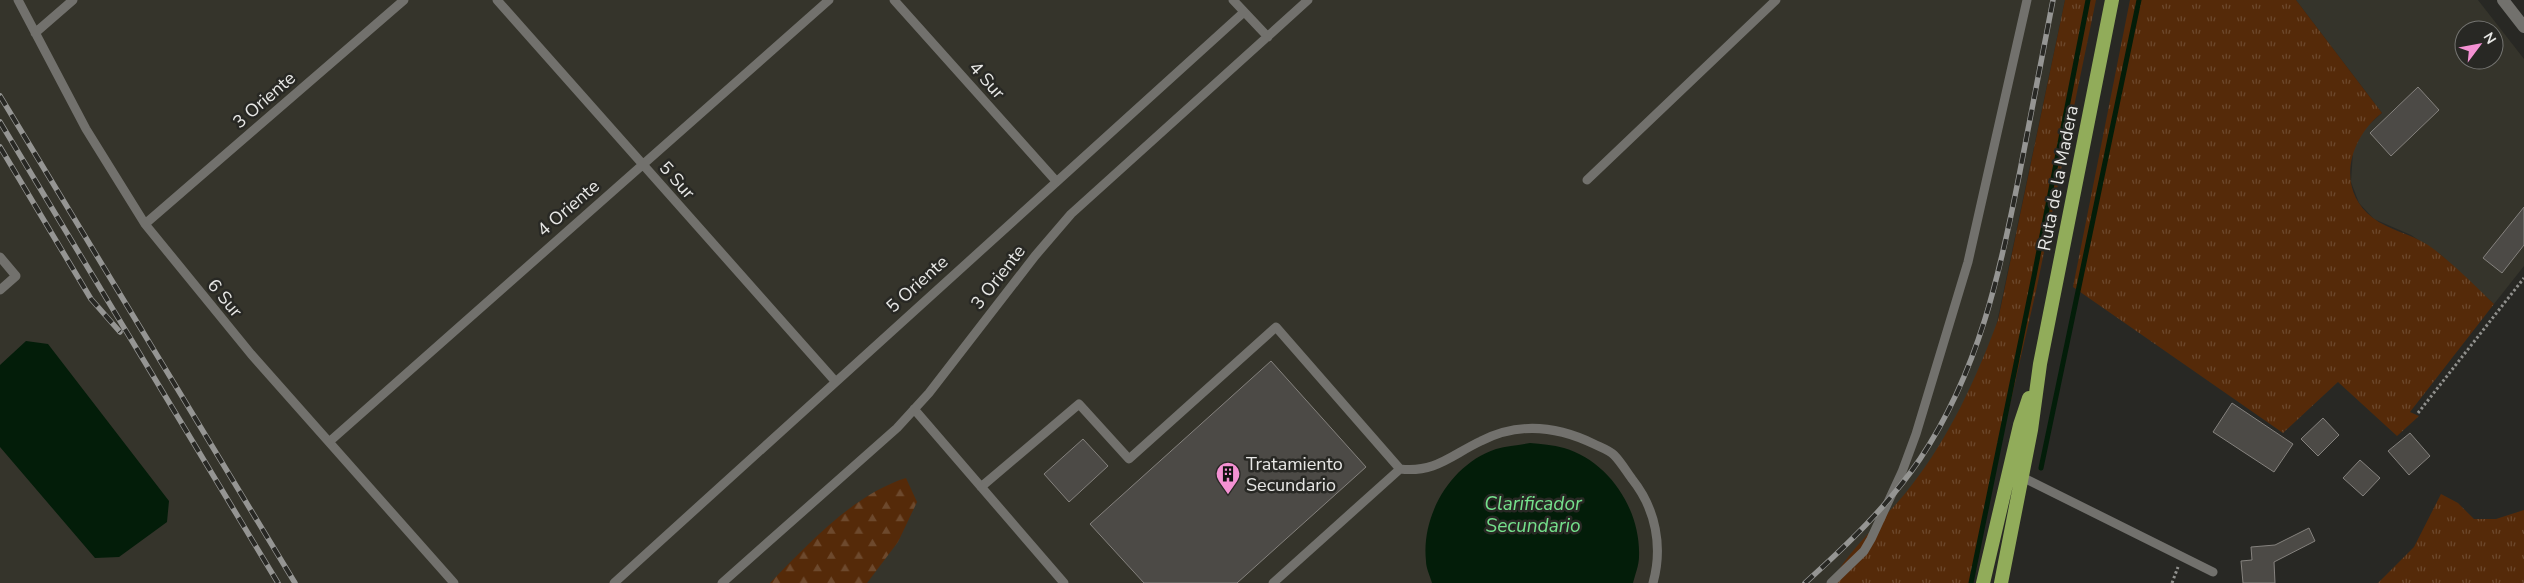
<svg xmlns="http://www.w3.org/2000/svg" width="2524" height="583" font-family="'Nunito Sans',sans-serif">
<defs>
<pattern id="grass-tufts" width="24" height="20" patternUnits="userSpaceOnUse" patternTransform="scale(1.25)"><rect width="24" height="20" fill="#552a09"/><path d="M3 7l-1-3M5 7V3M7 7l1-3M15 17l-1-3M17 17v-4M19 17l1-3" fill="none" stroke="#6d492d"/></pattern>
<pattern id="forest-firs" width="22" height="20" patternUnits="userSpaceOnUse" patternTransform="scale(1.25)"><rect width="22" height="20" fill="#552a09"/><path d="M5 1l3.5 6h-7zM16 11l3.5 6h-7z" fill="#6d492d"/></pattern>
</defs>
<rect width="100%" height="100%" fill="#282824"/>
<path fill="#35342b" fill-rule="evenodd" d="M0,0H2065L1942,583H0Z
M2296,0H2478L2524,59V266L2494,304L2441,255L2411,235L2374,219L2359,203L2351,182L2353,151L2364,129L2382,113ZM2464,30H2494V60H2464Z"/>
<path fill="url(#grass-tufts)" d="M2065,0H2096L2036,291L1969,583H1831C1851,545 1886,519 1911,486C1950,436 1976,379 1998,320Z
M2130,0H2296L2382,113C2349,138 2335,189 2373,218C2389,230 2411,234 2428,245C2452,262 2473,284 2494,304L2410,412L2419,416L2397,436L2338,382L2283,433L2073,287Z
M2441,494L2458,503L2474,519H2496L2524,510V583H2378L2414,547Z"/>
<path fill="url(#forest-firs)" d="M906,478L917,502L898,542L867,583H770C807,545 854,494 906,478Z"/>
<path fill="#031d09" d="M26,341L48,344L169,501L167,522L119,557L95,558L0,447V365Z
M1530,443C1541,444 1553,445 1564,448C1609,461 1641,510 1639,557C1639,565 1635,575 1633,583H1432C1430,576 1426,568 1426,561C1421,515 1451,464 1496,449C1507,446 1519,445 1530,443Z"/>
<g fill="none" stroke-linecap="round" stroke-linejoin="round">
<path stroke="#031d09" stroke-width="5" d="M2041,468L2139,0
M1971,583L2034,276L2088,0"/>
</g>
<path fill="#4c4a46" stroke="#85827e" d="M2418,87L2439,110L2391,156L2370,133Z
M2524,207V245L2502,273L2483,258Z
M1271,361L1366,467L1237,583H1144L1090,524Z
M2232,403L2293,444L2274,472L2213,432Z
M2323,418L2339,435L2318,456L2301,439Z
M2410,433L2430,456L2409,475L2388,451Z
M1083,439L1108,466L1069,502L1044,474Z
M2360,460L2380,478L2363,496L2343,478Z
M2309,528L2315,541L2274,562L2275,583H2243L2241,561L2252,560L2251,547L2275,545Z"/>
<g fill="none" stroke-linecap="round" stroke-linejoin="round">
<path stroke="#90908d" stroke-width="3" stroke-dasharray="2.5 2.5" stroke-linecap="butt" d="M2418,413L2524,278
M2172,583L2178,567"/>
<path stroke="#72716d" stroke-width="9" d="M18,0L86,129L145,224L251,354L454,583
M497,0L835,381
M894,0L1056,181
M1233,0L1268,37
M35,33L73,0
M1587,180L1776,0
M145,224L404,0
M0,257L16,276L0,290
M914,409L1064,583
M329,442L829,0
M1400,469C1436,473 1451,455 1481,441C1518,422 1557,426 1594,444C1600,447 1609,450 1614,455C1621,462 1626,471 1632,479C1656,509 1663,547 1653,583
M2022,477L2213,572
M981,487L1079,404L1129,459L1276,327L1400,469L1273,583
M614,583L1244,12
M722,583L897,428L929,393L1035,256L1071,214L1308,0
M1831,583L1864,551L1871,539L1902,472L1916,434L1968,262L2027,0"/>
<path stroke="#72716d" stroke-width="12" d="M2503,0L2524,27"/>
<path stroke="#91ac5a" stroke-width="14" d="M1983,583L2020,425L2029,398
M2001,583L2031,430L2040,364L2112,0"/>
<defs>
<path id="rail" d="M0,96L295,583
M0,122L278,583
M0,147L91,299L120,332
M1805,583C1847,545 1888,506 1920,459C1979,371 2000,273 2020,171C2031,114 2042,57 2053,0"/>
</defs>
<use href="#rail" stroke="#959593" stroke-width="5.5"/>
<use href="#rail" stroke="#282824" stroke-width="4" stroke-dasharray="11" stroke-linecap="butt"/>
</g>
<defs>
<symbol id="building-pin" viewBox="-11 -11 22 30"><path d="M0 17L-7.5 6A9.5 9.5 0 1 1 7.5 6Z" fill="#f491d3" stroke="#282824"/><path d="M-4-6H4V6H1V3H-1V6H-4ZM-2.5-4.3h1.7v1.8h-1.7ZM.8-4.3h1.7v1.8H.8ZM-2.5-1h1.7V.8h-1.7ZM.8-1h1.7V.8H.8Z" fill="#111"/></symbol>
</defs>
<g fill-rule="evenodd">
<use href="#building-pin" x="1214" y="460" width="28" height="38"/>
</g>
<g text-anchor="middle" stroke-width="5" stroke-linejoin="round" paint-order="stroke">
<g font-size="18" fill="#e8e8e6" stroke="#282824">
<text transform="translate(987 80) rotate(48)" y="6">4 Sur</text>
<text transform="translate(264 100) rotate(-41)" y="6">3 Oriente</text>
<text transform="translate(2058 178) rotate(-79)" y="6">Ruta de la Madera</text>
<text transform="translate(677 180) rotate(48)" y="6">5 Sur</text>
<text transform="translate(568 208) rotate(-41)" y="6">4 Oriente</text>
<text transform="translate(998 277) rotate(-52)" y="6">3 Oriente</text>
<text transform="translate(917 284) rotate(-42)" y="6">5 Oriente</text>
<text transform="translate(225 298) rotate(50)" y="6">6 Sur</text>
</g>
<g font-size="18" fill="#e8e8e6" stroke="#282824" text-anchor="start">
<text x="1246" y="470">Tratamiento<tspan x="1246" dy="21">Secundario</tspan></text>
</g>
<g font-size="19" font-style="italic" fill="#75e18c" stroke="#282824">
<text x="1533" y="510">Clarificador<tspan x="1533" dy="22">Secundario</tspan></text>
</g>
</g>
<g transform="translate(2479 45) rotate(58)"><circle r="24" fill="#282824" stroke="#757572"/>
<path d="M0-4L9 19L0 12L-9 19Z" fill="#f491d3"/>
<text y="-8" font-size="14" font-weight="bold" text-anchor="middle" fill="#e8e8e6">N</text>
</g>
</svg>
